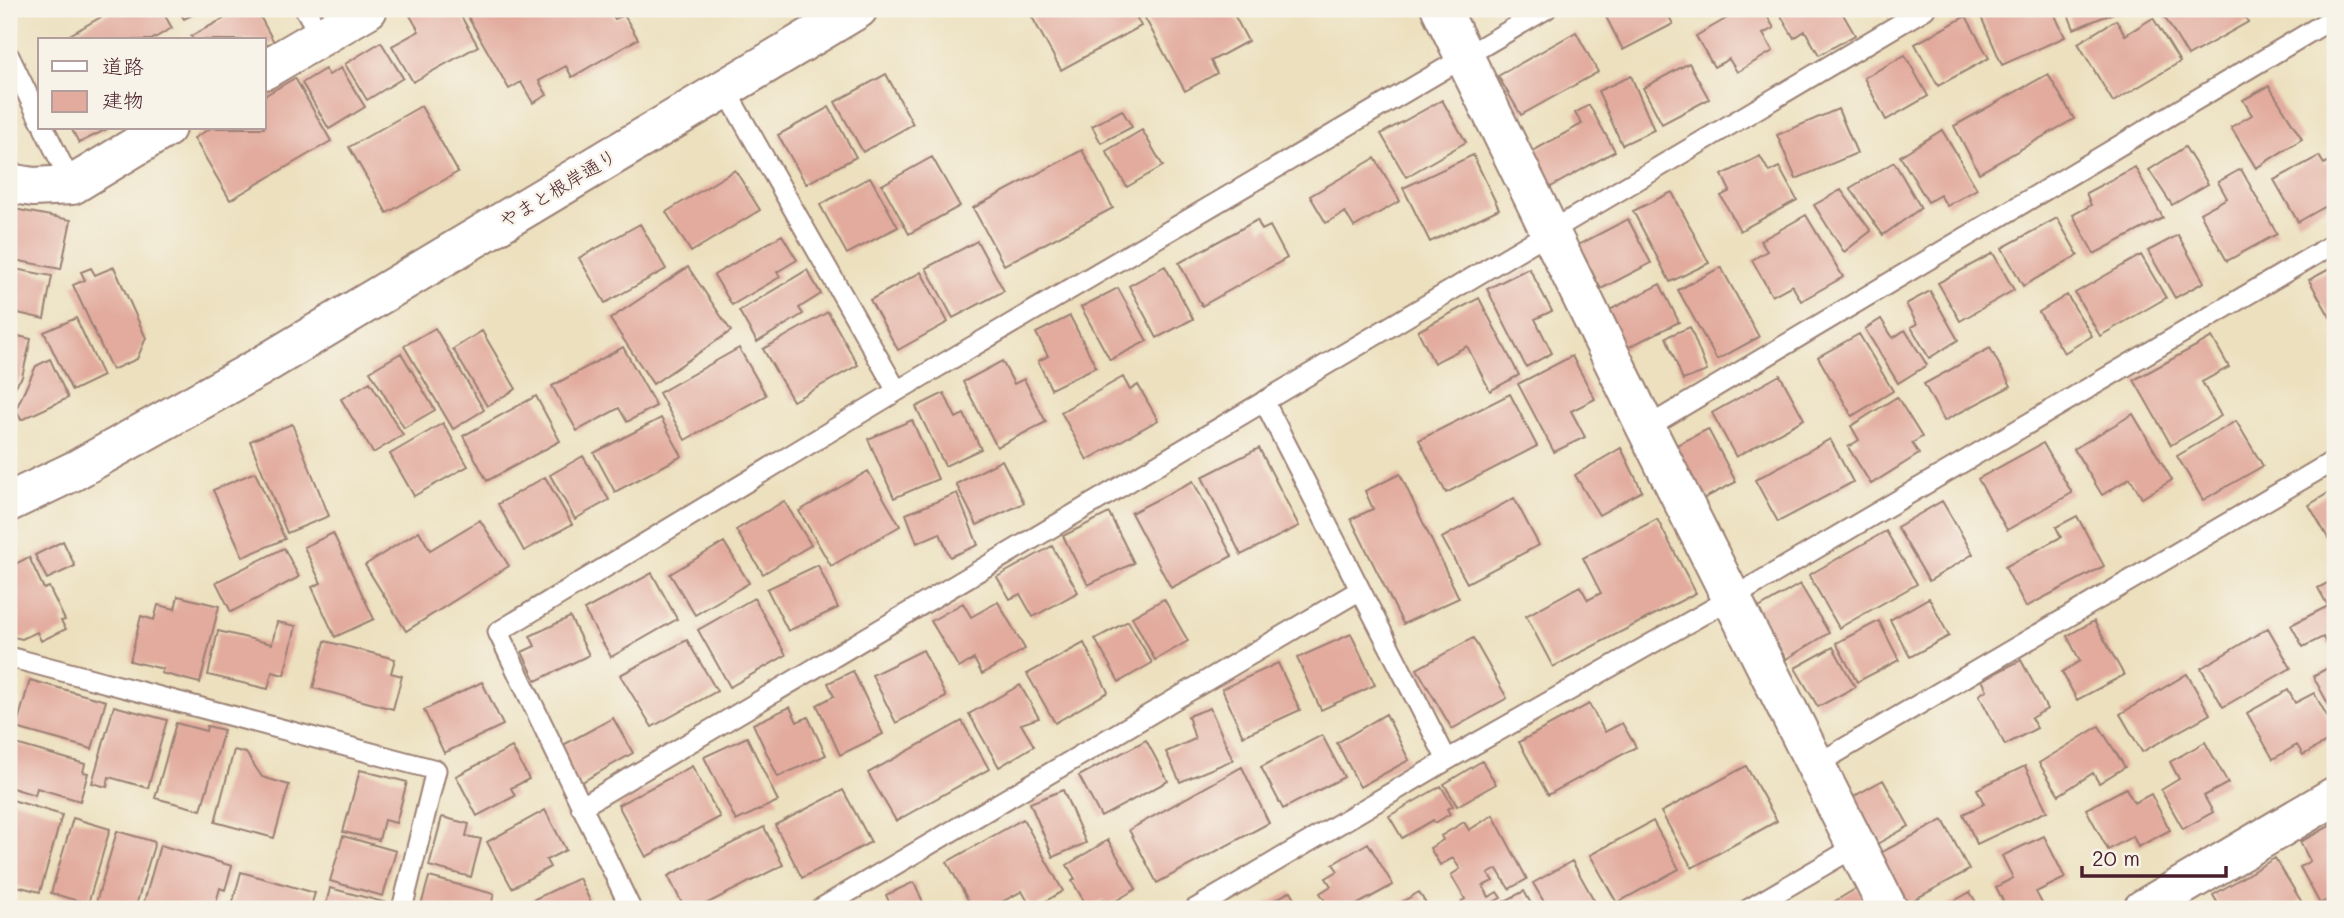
<svg xmlns="http://www.w3.org/2000/svg" width="2344" height="918" font-family="Mali,'Klee One',sans-serif">
<rect width="100%" height="100%" fill="#f7f3e8"/>
<filter id="ink" filterUnits="userSpaceOnUse"><feTurbulence type="fractalNoise" baseFrequency=".0143" numOctaves="2"/><feDisplacementMap in="SourceGraphic" scale="14" xChannelSelector="R" yChannelSelector="G"/><feConvolveMatrix kernelMatrix="1 2 1 2 8 2 1 2 1" color-interpolation-filters="sRGB"/></filter>
<filter id="wash" filterUnits="userSpaceOnUse"><feTurbulence type="fractalNoise" baseFrequency=".00686" numOctaves="4" result="noise"/><feDisplacementMap in="SourceGraphic" scale="28" xChannelSelector="R" yChannelSelector="G"/><feGaussianBlur stdDeviation="1.57" result="paint"/><feColorMatrix in="noise" values="0 0 0 0 0 0 0 0 0 0 0 0 0 0 0 0 0 1.4 0 .05"/><feComposite in="paint" operator="in"/></filter>
<g filter="url(#wash)">
<rect width="100%" height="100%" fill="#ece0be"/>
<g id="blocks">
<path fill="#e2ab9e" d="M115,9H161L172,28L151,40H61Z
M178,9H204L184,19Z
M242,9H256L274,42L264,47V40H193L191,36Z
M415,9H457L478,46L413,82L392,46L419,31L408,12Z
M483,9H609L615,19L624,15L638,39L572,77L566,66L539,81L547,95L533,103L521,82L509,89L468,17Z
M1046,9H1132L1141,26L1061,70L1032,17Z
M1140,9H1231L1248,41L1211,61L1217,73L1185,91Z
M1602,9H1665L1673,24L1623,50Z
M1743,9H1763L1774,28L1763,34L1773,51L1737,72L1729,59L1714,67L1696,36Z
M1777,9H1840L1855,35L1819,55L1805,31L1794,38Z
M1987,9H2052L2065,37L2002,65L1979,12Z
M2066,9H2123L2074,29Z
M2165,9H2241L2248,22L2188,56L2161,11Z
M1966,16L1989,58L1938,86L1915,44Z
M2153,18L2180,62L2113,102L2078,43L2116,20L2125,35Z
M1576,32L1598,72L1521,115L1498,76Z
M381,42L403,78L367,100L345,64Z
M1905,55L1928,96L1886,120L1864,78Z
M1689,63L1709,99L1662,124L1643,88Z
M341,68L365,107L329,129L302,83L325,69L329,75Z
M886,74L913,124L863,152L835,102Z
M2048,74L2074,119L1979,173L1954,126Z
M1631,76L1654,130L1622,145L1598,91Z
M295,78L331,141L230,200L194,138L211,128H264V96Z
M2269,86L2302,139L2256,168L2231,127L2252,115L2243,100Z
M1442,100L1466,142L1406,177L1381,134Z
M1589,105L1615,151L1549,188L1529,153L1582,124L1575,113Z
M421,106L458,172L387,213L349,147Z
M829,107L856,157L806,184L778,135Z
M1838,109L1857,153L1796,179L1777,135Z
M1122,110L1132,127L1101,143L1092,126Z
M71,128H109L79,143Z
M1142,130L1163,166L1127,187L1106,151Z
M1942,130L1977,189L1947,206L1940,195L1928,202L1900,156Z
M2185,147L2208,184L2172,205L2149,170Z
M1082,150L1113,208L1004,265L973,208Z
M1473,155L1499,209L1430,242L1403,188Z
M1760,156L1769,172L1779,167L1797,200L1740,231L1721,196L1730,191L1722,175Z
M2319,156L2324,164L2335,158V201L2298,222L2274,180Z
M932,157L960,206L909,234L882,185Z
M1375,158L1400,201L1354,227L1345,212L1326,223L1310,196Z
M1894,162L1921,208L1883,235L1850,188Z
M2135,167L2163,218L2094,254L2073,215L2091,205L2086,193Z
M2241,169L2277,234L2227,261L2200,213L2227,198L2218,182Z
M735,170L760,210L691,252L666,212Z
M870,177L898,227L847,254L820,205Z
M1841,190L1871,231L1844,252L1814,205Z
M1672,192L1709,263L1670,282L1633,211Z
M9,208L71,220L61,269L9,259Z
M1806,215L1843,277L1801,301L1792,285L1772,296L1752,260L1767,251L1760,241Z
M2057,218L2078,255L2023,286L2002,248Z
M1628,219L1651,263L1601,289L1578,245Z
M1257,220L1262,230L1270,226L1287,258L1202,306L1179,263Z
M640,224L666,269L605,303L579,258Z
M782,235L797,260L777,272L780,277L732,305L714,275Z
M2178,235L2204,282L2175,298L2148,251Z
M977,241L1004,291L953,318L926,268Z
M1993,253L2014,290L1960,321L1938,283Z
M2141,255L2166,298L2100,336L2075,293Z
M1165,266L1193,319L1157,338L1129,286Z
M2335,266V314L2330,317L2309,280Z
M114,267L146,338L137,359L112,370L73,285L85,280L81,272L91,268L95,275Z
M688,267L731,331L653,384L610,319Z
M1721,267L1759,337L1717,360L1678,290Z
M9,268L52,276L44,319L9,311Z
M1529,268L1552,311L1535,319L1552,353L1526,367L1487,289Z
M807,270L821,294L799,308L803,314L757,342L739,311Z
M921,272L948,322L898,350L870,300Z
M1660,284L1679,322L1619,352L1600,315Z
M1118,288L1147,341L1110,360L1081,307Z
M1930,291L1958,340L1929,358L1911,327L1917,324L1906,304Z
M2067,295L2092,336L2064,353L2039,312Z
M1479,298L1519,375L1490,391L1467,346L1434,363L1418,331Z
M828,312L858,365L793,401L763,349Z
M1070,316L1096,367L1051,389L1038,361L1048,356L1036,333Z
M76,318L103,376L72,391L44,332Z
M1881,319L1893,338L1905,330L1927,365L1898,383L1865,329Z
M1690,327L1707,371L1683,380L1666,337Z
M435,328L484,410L453,429L404,346Z
M482,331L516,389L487,406L453,349Z
M9,334L31,339L22,377L9,395Z
M1859,334L1893,391L1852,416L1818,357Z
M2212,337L2229,367L2202,382L2221,416L2171,445L2134,380Z
M623,347L656,406L627,422L619,408L577,431L552,386Z
M739,348L766,395L685,440L659,393Z
M1990,348L2011,386L1944,421L1924,384Z
M401,353L435,410L404,428L370,371Z
M1572,356L1595,399L1571,411L1585,437L1554,452L1518,384Z
M50,359L68,398L21,420L16,409L36,366Z
M1002,361L1014,384L1024,379L1046,422L997,447L963,382Z
M1780,375L1804,419L1736,457L1712,413Z
M1123,377L1130,390L1138,385L1158,420L1087,460L1061,412Z
M370,382L403,435L373,453L341,399Z
M944,393L956,418L964,414L981,449L945,466L916,407Z
M1510,394L1537,446L1446,493L1419,440Z
M536,396L560,441L487,481L463,436Z
M1897,397L1922,437L1912,443L1919,454L1871,484L1848,447L1859,440L1851,426Z
M2133,414L2172,480L2142,498L2130,478L2102,495L2074,449Z
M661,418L682,456L615,492L594,453Z
M912,420L938,479L894,498L868,439Z
M2236,421L2263,466L2203,500L2177,456Z
M443,423L468,466L414,496L390,454Z
M292,424L329,516L287,533L250,441Z
M1708,429L1736,482L1699,501L1671,448Z
M1830,439L1853,482L1778,522L1755,480Z
M2043,443L2072,493L2007,530L1978,479Z
M1259,448L1299,526L1241,555L1202,477Z
M1621,448L1642,491L1599,515L1575,475Z
M583,456L609,500L575,519L550,475Z
M1002,460L1024,503L977,525L956,484Z
M868,471L900,526L831,566L799,511Z
M255,472L285,539L243,557L213,490Z
M1400,474L1459,598L1403,624L1351,519L1373,509L1365,491Z
M545,477L572,524L524,551L498,504Z
M1193,481L1232,556L1171,588L1131,513Z
M2333,490L2335,494V550L2309,505Z
M957,493L978,545L950,557L940,533L917,543L906,514Z
M1514,498L1539,545L1467,583L1442,538Z
M784,501L811,545L763,574L736,530Z
M1942,501L1973,554L1929,581L1897,527Z
M1109,513L1134,563L1088,585L1063,536Z
M2077,516L2104,566L2026,607L2005,567L2061,537L2056,527Z
M1657,519L1696,593L1553,667L1526,616L1580,586L1588,600L1601,593L1583,558Z
M480,520L509,566L406,631L365,565L419,531L430,550Z
M1886,531L1917,584L1839,628L1809,575Z
M333,533L374,619L335,637L312,587L321,583L304,547Z
M63,541L75,566L47,579L35,555Z
M724,542L749,583L695,615L670,574Z
M1052,546L1078,592L1033,617L1020,594L1010,599L997,577Z
M284,548L299,577L231,612L216,582Z
M29,557L44,589L49,587L65,620L61,621L66,629L41,641L37,632L22,639L9,636V567Z
M818,565L838,608L788,631L767,589Z
M652,573L677,619L611,657L584,610Z
M2335,579V643L2328,647L2323,637L2303,647L2291,625L2328,606L2318,588Z
M1800,584L1829,633L1786,659L1757,609Z
M178,596L219,606L200,683L161,673L163,669L130,661L141,616L154,620L158,605L175,609Z
M754,598L786,655L730,687L698,630Z
M1929,598L1949,636L1910,657L1890,620Z
M1164,599L1188,641L1155,660L1132,617Z
M998,602L1025,649L982,674L974,659L959,668L931,621L963,603L971,617Z
M570,617L589,655L536,681L522,652L535,646L530,636Z
M1128,621L1152,663L1119,682L1095,639Z
M1879,621L1899,660L1857,682L1836,643Z
M2094,621L2124,675L2077,700L2062,672L2080,661L2067,636Z
M277,622L296,626L284,675L272,672L268,689L208,675L218,631L272,644Z
M2268,628L2291,668L2223,707L2201,668Z
M1351,634L1375,685L1321,710L1297,658Z
M1473,638L1507,698L1452,729L1417,669Z
M687,640L717,691L652,727L620,675Z
M325,641L395,659L391,673L402,676L393,709L313,688Z
M1084,643L1108,692L1055,723L1027,674Z
M1833,647L1855,687L1818,707L1795,668Z
M923,650L946,697L896,723L872,675Z
M2021,660L2047,709L2031,718L2037,728L2005,745L1979,695L1987,690L1982,680Z
M1278,663L1300,710L1243,736L1222,689Z
M2335,664V712L2333,713L2313,676Z
M853,671L883,734L840,755L817,705L834,696L828,683Z
M2187,674L2210,714L2142,752L2120,714Z
M30,680L106,701L92,749L16,728Z
M482,682L503,725L444,753L424,710Z
M1020,685L1039,718L1021,724L1034,746L999,767L969,714Z
M2288,690L2295,703L2314,693L2335,730V737L2303,755L2297,745L2273,759L2247,713Z
M1589,704L1605,732L1622,723L1636,747L1548,795L1519,742Z
M114,706L167,720L148,788L109,777L107,787L92,783Z
M790,707L797,722L808,717L826,755L778,777L753,724Z
M1210,708L1233,760L1180,782L1166,752L1195,739L1188,716Z
M1386,714L1409,760L1360,787L1337,743Z
M613,718L633,753L575,786L554,750Z
M962,721L989,769L896,821L868,773Z
M176,723L206,731L207,726L224,730L201,810L155,798Z
M2099,726L2125,767L2099,783L2093,773L2059,795L2039,763Z
M1322,735L1344,777L1283,809L1261,767Z
M747,737L778,801L736,821L704,757Z
M1146,740L1168,781L1101,817L1079,776Z
M9,742L85,764L83,772L88,773L80,801L37,788L35,795L9,787Z
M2205,742L2228,783L2204,796L2213,812L2183,829L2161,790L2179,779L2170,762Z
M512,747L529,779L511,788L515,796L477,816L456,776Z
M234,750L246,753L262,777L289,785L274,838L215,822Z
M1482,761L1496,784L1457,806L1444,784Z
M692,766L720,817L646,857L618,805Z
M1746,766L1777,821L1692,868L1661,812Z
M2025,766L2047,811L1977,844L1963,814L1984,804L1977,789Z
M1242,767L1269,823L1157,883L1129,830Z
M360,770L407,782L396,823L384,820L379,840L343,832Z
M1883,780L1909,826L1877,844L1851,798Z
M1441,786L1453,806L1447,809L1450,814L1435,823L1433,820L1402,838L1389,816Z
M2126,788L2134,803L2151,794L2170,830L2138,847L2133,836L2108,850L2086,809Z
M843,790L871,842L802,878L775,825Z
M1063,790L1086,843L1053,857L1030,803Z
M9,799L62,815L40,892L13,885L16,872L9,870Z
M545,810L566,850L546,860L550,867L512,888L487,842Z
M1493,815L1527,879L1509,889L1497,869L1488,874L1493,881L1483,886L1489,897L1497,892L1501,898L1481,909H1465L1461,902L1465,899L1451,875L1460,869L1453,858L1440,865L1430,848L1443,840L1441,836L1464,822L1469,830Z
M442,817L469,824L466,836L481,839L471,877L429,866Z
M73,818L110,829L88,904L51,893Z
M1023,819L1063,891L1032,909L1022,891L989,909H973L947,862Z
M1943,820L1969,870L1908,903L1880,853Z
M1653,821L1679,869L1617,903L1590,855Z
M2335,823V896L2320,904L2300,867L2310,861L2300,842Z
M764,827L783,865L696,909H685L668,876Z
M117,831L155,842L135,909H107L95,906Z
M343,836L396,851L383,896L330,881Z
M2044,836L2065,878L2036,892L2045,909H2007L1996,887L2013,878L2002,856Z
M1108,840L1136,889L1107,906L1103,900L1088,908L1072,881L1075,879L1067,865Z
M1368,843L1393,885L1349,909H1339L1337,905L1330,909L1320,893L1331,886L1326,878L1338,871L1333,864Z
M160,845L232,866L225,890L220,888L214,909H142Z
M2275,858L2301,901L2287,909H2221L2213,895Z
M1572,861L1599,909H1548L1533,883Z
M241,872L315,893L310,909H231Z
M429,877L494,894L490,909H420Z
M579,878L594,909H522L520,906Z
M914,882L926,909H892L886,895Z
M330,888L387,903L385,909H325Z
M1857,888L1870,909H1822Z
M1291,891L1301,909H1258Z
M1524,891L1534,909H1490Z
M1419,892L1429,909H1390Z
M1970,892L1980,909H1940Z"/>
</g>
</g>
<g filter="url(#ink)">
<use href="#blocks" fill-opacity="0" stroke="#9b8074" stroke-width="2"/>
<g fill="none" stroke-linecap="round" stroke-linejoin="round">
<defs>
<path id="service" d="M305,9L321,37
M9,56L40,120
M725,89L897,391
M44,128L72,185
M1264,401L1447,760
M1646,428L2335,17
M9,657L436,770L402,909
M1814,766L2335,460
M581,807L1925,9
M631,909L498,632L897,391L1546,9
M820,909L1360,590
M1195,909L1447,760L1749,588L2335,243
M1749,909L1855,847"/>
<path id="minor" d="M1441,9L1646,428L1888,909
M264,70L368,9
M9,183L33,187L72,185L166,128
M2143,909L2335,796"/>
<path id="tertiary" d="M9,502L74,471L258,368L858,9"/>
</defs>
<use href="#service" stroke="#9b8074" stroke-width="23"/>
<use href="#minor" stroke="#9b8074" stroke-width="42"/>
<use href="#tertiary" stroke="#9b8074" stroke-width="42"/>
<use href="#service" stroke="#fff" stroke-width="19"/>
<use href="#minor" stroke="#fff" stroke-width="38"/>
<use href="#tertiary" stroke="#fff" stroke-width="38"/>
</g>
</g>
<g text-anchor="middle" stroke-width="5" stroke-linejoin="round" paint-order="stroke">
<g font-size="19" fill="#4a1f2b" stroke="#f7f3e8">
<text transform="translate(558 188) rotate(-31)" y="7">やまと根岸通り</text>
</g>
</g>
<rect width="2344" height="918" fill="none" stroke="#f7f3e8" stroke-width="35"/>
<rect x="38" y="38" width="228" height="91" fill="#f7f3e8" stroke="#b29e9c" stroke-width="2"/>
<rect x="52" y="61" width="35" height="10" fill="#ffffff" stroke="#b29e9c" stroke-width="2"/>
<text x="102" y="74" font-size="21" fill="#4a1f2b">道路</text>
<rect x="52" y="91" width="35" height="21" fill="#e2ab9e" stroke="#b29e9c" stroke-width="2"/>
<text x="102" y="108" font-size="21" fill="#4a1f2b">建物</text>
<path d="M2082 866v10h144v-10" fill="none" stroke="#4a1f2b" stroke-width="3.5"/>
<text x="2092" y="866" font-size="21" fill="#4a1f2b" stroke="#f7f3e8" stroke-width="5" paint-order="stroke">20 m</text>
</svg>
